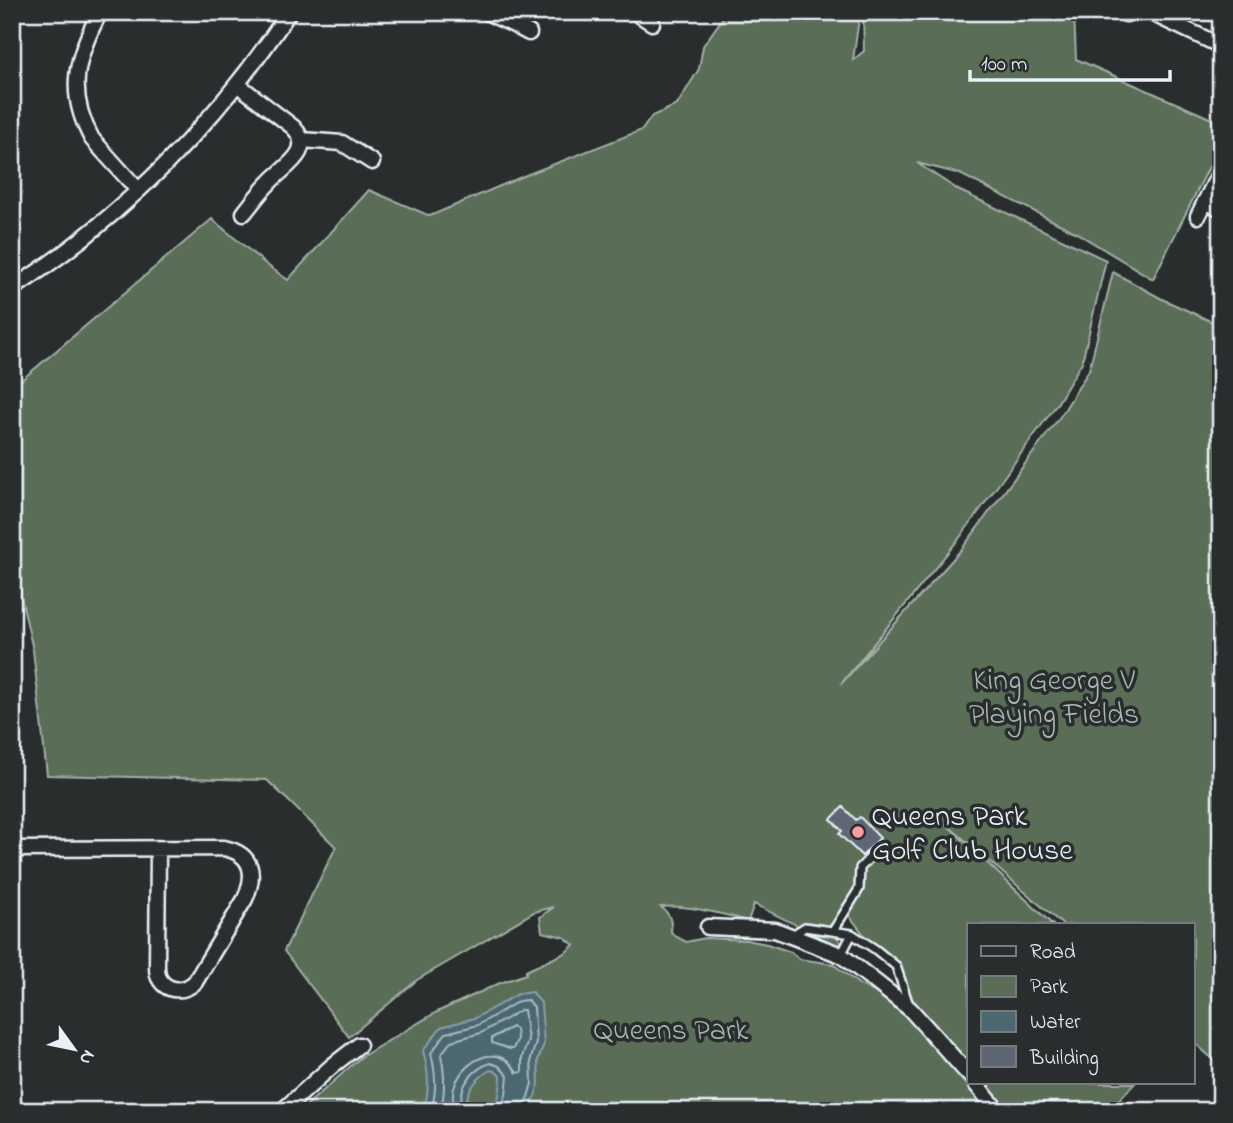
<svg xmlns="http://www.w3.org/2000/svg" width="1233" height="1123" font-family="'Indie Flower',sans-serif">
<rect width="100%" height="100%" fill="#2a2d2e"/>
<filter id="ink" filterUnits="userSpaceOnUse"><feTurbulence type="fractalNoise" baseFrequency=".0143" numOctaves="2"/><feDisplacementMap in="SourceGraphic" scale="14" xChannelSelector="R" yChannelSelector="G"/><feConvolveMatrix kernelMatrix="1 2 1 2 8 2 1 2 1" color-interpolation-filters="sRGB"/></filter>
<g filter="url(#ink)">
<path fill="#5a6d57" stroke="#a1afa8" stroke-width="2" d="M727,12H860L853,60L864,51L863,12H1074L1076,59L1221,123V143L1153,279L1075,232L960,174L917,163L960,191L1106,260L1082,362L1057,404L958,540L841,684L961,550L1062,414L1089,370L1113,272L1162,299L1221,326V1067L1193,1041V925H1063L945,823L1053,925H969V1073L910,1009L896,966L875,949L847,913L833,931L846,950L754,904L748,921C724,914 684,904 661,907C670,914 672,921 671,932L675,936L686,942L705,938L746,940L767,944L791,952L799,959L833,964L860,985L887,998L926,1035L982,1100L988,1111H300L361,1057L437,1012L500,983L526,974V971L565,953L574,945L564,937L542,932L540,917L554,907L534,912L417,980L349,1037L284,951L336,847L267,780L47,775L33,650L12,557V388L212,219L267,265L288,280L369,190L430,216L526,175L642,130L652,116L677,105L699,69L703,46Z
M978,1083H1135L1109,1111H1003Z"/>
<path fill="#4c6770" stroke="#8a9ea6" stroke-width="2" d="M532,992L541,1003L544,1044L538,1060L539,1084L530,1111H488C500,1104 500,1089 501,1077L495,1071L490,1070C478,1078 471,1085 467,1098L485,1111H423C430,1090 429,1072 423,1051L441,1027L475,1018L518,994Z"/>
<g fill="none" stroke-linecap="round" stroke-linejoin="round">
<path stroke="#aabac2" stroke-width="2" d="M512,1027L516,1029L517,1040L513,1049H510L492,1043V1038Z
M431,1111C437,1090 436,1074 431,1053L446,1033L478,1025L519,1001L527,1000L534,1007L536,1043L531,1058L532,1083L524,1111
M440,1111C446,1092 445,1074 441,1055L451,1041L481,1033L521,1010H524L528,1041L522,1057V1072L517,1073C491,1027 436,1084 458,1111
M473,1111L461,1101C461,1083 474,1069 490,1063L499,1066L508,1076L506,1095L500,1111"/>
</g>
<path fill="#5e6674" stroke="#e8f1f8" stroke-width="2" d="M843,807L856,820L860,817L880,838L862,856L839,834L842,831L831,819Z"/>
<g fill="none" stroke-linecap="round" stroke-linejoin="round">
<defs>
<path id="lane" d="M833,931L859,889L860,868L877,850
M791,936L805,927L852,934L875,949L896,966L909,1005
M841,955L852,934"/>
<path id="street" d="M100,12C76,57 66,92 92,139L138,190
M486,12L514,25L529,33
M635,12L652,23
M1149,12L1221,46
M1126,14V12
M237,84L293,127C317,151 283,167 269,183C260,192 252,203 244,213
M302,140L342,143L372,162
M1205,201L1221,209
M1198,216L1221,170
M12,289C122,218 218,121 289,12
M12,849L224,848C253,854 256,874 245,899L195,982C185,992 167,993 159,978C158,976 157,969 157,966L158,849
M708,927L775,930L841,955L910,1009L969,1075
M975,1083L998,1111
M282,1111L332,1066L359,1045"/>
</defs>
<use href="#lane" stroke="#e8f1f8" stroke-width="12"/>
<use href="#street" stroke="#e8f1f8" stroke-width="19"/>
<use href="#lane" stroke="#2a2d2e" stroke-width="7"/>
<use href="#street" stroke="#2a2d2e" stroke-width="14"/>
</g>
</g>
<circle fill="#ff9aa2" stroke="#2a2d2e" stroke-width="2.5" cx="858" cy="832" r="7"/>
<g text-anchor="middle" stroke-width="7" stroke-linejoin="round" paint-order="stroke">
<g font-size="30" fill="#a8b6b0" stroke="#2a2d2e">
<text x="1054" y="689">King George V<tspan x="1054" dy="34">Playing Fields</tspan></text>
<text x="671" y="1039">Queens Park</text>
</g>
<g font-size="30" fill="#e8f1f8" stroke="#2a2d2e" text-anchor="start">
<text x="872" y="825">Queens Park<tspan x="872" dy="34">Golf Club House</tspan></text>
</g>
</g>
<rect width="1233" height="1123" fill="none" stroke="#2a2d2e" stroke-width="42"/>
<rect x="21" y="21" width="1191" height="1081" fill="none" stroke="#e8f1f8" stroke-width="2.5" filter="url(#ink)"/>
<rect x="967" y="923" width="228" height="161" fill="#2a2d2e" stroke="#767b7f" stroke-width="2"/>
<rect x="981" y="946" width="35" height="10" fill="#2a2d2e" stroke="#767b7f" stroke-width="2"/>
<text x="1030" y="958" font-size="21" fill="#e8f1f8">Road</text>
<rect x="981" y="976" width="35" height="21" fill="#5a6d57" stroke="#767b7f" stroke-width="2"/>
<text x="1030" y="993" font-size="21" fill="#e8f1f8">Park</text>
<rect x="981" y="1011" width="35" height="21" fill="#4c6770" stroke="#767b7f" stroke-width="2"/>
<text x="1030" y="1028" font-size="21" fill="#e8f1f8">Water</text>
<rect x="981" y="1046" width="35" height="21" fill="#5e6674" stroke="#767b7f" stroke-width="2"/>
<text x="1030" y="1064" font-size="21" fill="#e8f1f8">Building</text>
<g transform="translate(74 1049) rotate(123)" stroke="#2a2d2e" stroke-width="5" paint-order="stroke">
<path d="M0-5L12 26L0 18L-12 26Z" fill="#e8f1f8"/>
<text y="-10" font-size="19" font-weight="bold" text-anchor="middle" fill="#e8f1f8">N</text>
</g>
<path d="M970 70v10h200v-10" fill="none" stroke="#e8f1f8" stroke-width="3.5"/>
<text x="981" y="70" font-size="21" fill="#e8f1f8" stroke="#2a2d2e" stroke-width="5" paint-order="stroke">100 m</text>
</svg>
